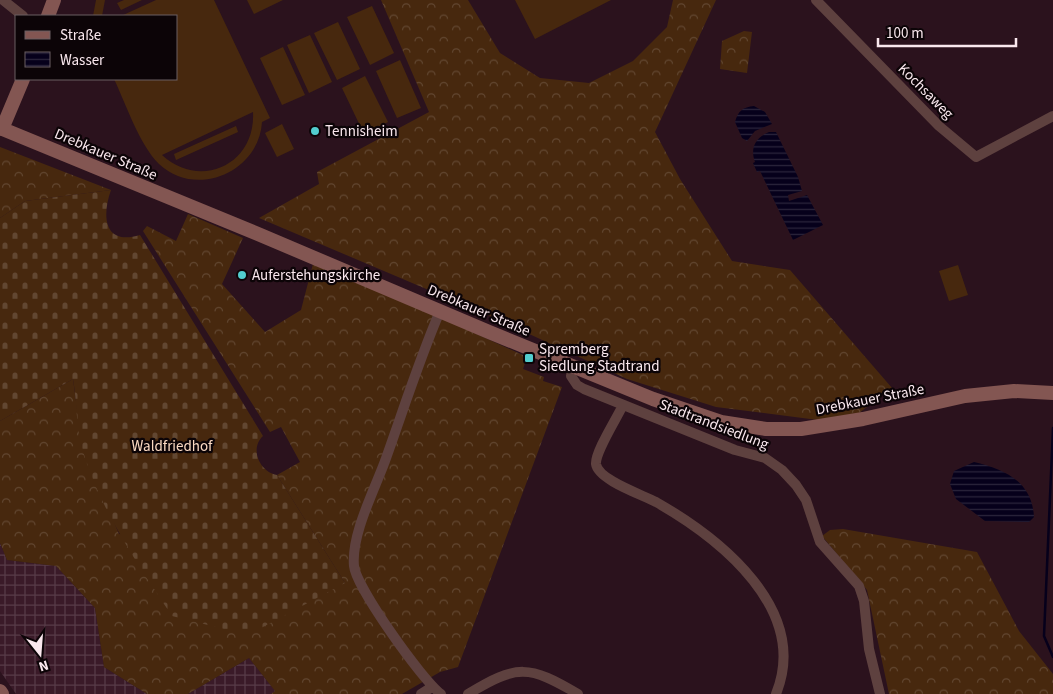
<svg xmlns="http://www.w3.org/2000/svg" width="1053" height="694" font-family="'Source Sans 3',sans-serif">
<defs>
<pattern id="industrial-grid" width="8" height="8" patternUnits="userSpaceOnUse" patternTransform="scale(1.25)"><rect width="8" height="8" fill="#3a1a28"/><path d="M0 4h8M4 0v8" fill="none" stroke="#573b48"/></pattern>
<pattern id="forest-crowns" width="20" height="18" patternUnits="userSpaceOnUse" patternTransform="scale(1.25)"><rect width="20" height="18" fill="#47280e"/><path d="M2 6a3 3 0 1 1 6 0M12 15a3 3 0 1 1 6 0" fill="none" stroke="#624731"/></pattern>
<pattern id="cemetery-stones" width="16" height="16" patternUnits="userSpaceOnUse" patternTransform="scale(1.25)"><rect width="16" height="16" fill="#47280e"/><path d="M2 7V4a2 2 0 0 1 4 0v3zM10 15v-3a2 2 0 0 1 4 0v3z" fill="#624731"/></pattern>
<pattern id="water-rules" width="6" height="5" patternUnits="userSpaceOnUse" patternTransform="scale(1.25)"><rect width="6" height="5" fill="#06001b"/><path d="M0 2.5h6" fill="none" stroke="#2b253c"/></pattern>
</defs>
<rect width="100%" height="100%" fill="#2b121d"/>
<path fill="url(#industrial-grid)" d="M0,543L7,560L56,566L95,608L104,667L147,694H16L0,671Z
M249,658L276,692L271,694H188Z"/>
<path fill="url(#forest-crowns)" d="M381,0H468L500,53L540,78L589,83L633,61L667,27L673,0H716L655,132L680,179L732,261L790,270L892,388L859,413L818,420L716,407L627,379L490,316L259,218L319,184L317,172L429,112Z
M744,31L752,32L747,73L720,69L722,41Z
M0,147L111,190L25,201L0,218Z
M188,214L243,238L222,284L265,332L301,310L314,260L527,357L523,369L544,377L543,381L562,387L458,667L440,672L402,694H271L275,691L249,658L188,694H147L104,667L95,608L56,566L7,560L0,543V421L73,379L82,447L119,534L345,583L277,475L300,462L281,427L270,432L143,231L147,226L176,241Z
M843,529L977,552L1019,631L1053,674V694H889L867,590L822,536L830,530Z"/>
<path fill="url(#cemetery-stones)" d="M111,190C102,215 103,246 140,235L263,436C249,449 260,472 277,475L345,583L248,635L172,616C137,563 100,510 82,448C76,426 77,401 73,379L0,421V218L25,201Z"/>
<path fill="#47280e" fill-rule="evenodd" d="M96,0H105L102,16H93Z
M124,0H142L121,10L117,3Z
M156,0H214L270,118L262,122C259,172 196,199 159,164C139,144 126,104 114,79H176V16H121ZM253,112C256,165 200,190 162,155Z
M247,0H283L254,14Z
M515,0H611L535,39Z
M372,6L394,53L370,65L347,17Z
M338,22L360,69L337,80L314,33Z
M310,35L332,82L309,93L287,45Z
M283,47L305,95L282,105L260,58Z
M400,60L421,108L397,118L376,71Z
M365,76L388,122L364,134L342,88Z
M282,124L294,149L277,157L265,133Z
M236,126L238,132L176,160L174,154Z
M958,265L968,295L949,301L939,271Z"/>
<path fill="url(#water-rules)" d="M754,106L765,112L772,124L755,131L747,141L742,138L735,122C738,111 743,107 754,106Z
M769,132H776L798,177L802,191L788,195L789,201L807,195L823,225L793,240L760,171L757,172L753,163L755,162C750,148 755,138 769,132Z
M974,462C1004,469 1032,481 1034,517L1029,522L985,521L956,499L950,484L954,471Z"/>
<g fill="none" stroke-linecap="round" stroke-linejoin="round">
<path stroke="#06001b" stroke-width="2.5" d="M1053,428L1044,636L1053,657"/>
<path stroke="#5e413f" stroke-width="10" d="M3,0L23,16
M816,0L939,126L976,157L1053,116
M440,311C419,360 403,411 385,461C374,491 351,535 354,566C356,587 422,680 441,694
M573,366L571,376L577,385L584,389L735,450L765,458L782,470L796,485L806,500L820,542L859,586L864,601L869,649L880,694
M623,405C617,418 595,452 596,464C598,480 643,495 656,502C721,539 810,610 776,694
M421,694L432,687
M468,694C517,664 529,665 578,694"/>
<path stroke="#835652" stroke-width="14" d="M48,16L54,0
M0,128L258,234L489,332L653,399L721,422L766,429H801L863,419L965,396L1014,391L1053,393
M2,129L23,79
M0,691L2,694"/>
</g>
<g fill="#52cdcf" stroke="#0c0407" stroke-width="2">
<circle cx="315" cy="131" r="5"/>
<circle cx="242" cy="275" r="5"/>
<rect x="524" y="353" width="10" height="10" rx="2.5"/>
</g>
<g text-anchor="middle" stroke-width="4.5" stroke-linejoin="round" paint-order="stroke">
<g font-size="15" fill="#fae8ee" stroke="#0c0407">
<text transform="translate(926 91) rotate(45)" y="5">Kochsaweg</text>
<text transform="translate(106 154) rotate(23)" y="5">Drebkauer Straße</text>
<text transform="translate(479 310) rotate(23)" y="5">Drebkauer Straße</text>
<text transform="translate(870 399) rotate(-11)" y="5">Drebkauer Straße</text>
<text transform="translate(714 424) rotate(21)" y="5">Stadtrandsiedlung</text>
</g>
<g font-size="15" fill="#fae8ee" stroke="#0c0407" text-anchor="start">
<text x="325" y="136">Tennisheim</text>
<text x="252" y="280">Auferstehungskirche</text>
<text x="539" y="354">Spremberg<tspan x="539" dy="17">Siedlung Stadtrand</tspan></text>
</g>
<g font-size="15" fill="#fbdac3" stroke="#0c0407">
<text x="172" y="451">Waldfriedhof</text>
</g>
</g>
<rect x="15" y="15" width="162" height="65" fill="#0c0407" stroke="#6b5f63"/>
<rect x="25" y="31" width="25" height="8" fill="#835652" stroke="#6b5f63"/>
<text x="60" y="40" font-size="15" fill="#fae8ee">Straße</text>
<rect x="25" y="52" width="25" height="15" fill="url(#water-rules)" stroke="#6b5f63"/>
<text x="60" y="65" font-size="15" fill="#fae8ee">Wasser</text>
<g transform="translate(40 654) rotate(163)" stroke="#0c0407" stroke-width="4" paint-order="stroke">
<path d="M0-4L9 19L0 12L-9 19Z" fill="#fae8ee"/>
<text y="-8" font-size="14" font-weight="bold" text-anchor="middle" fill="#fae8ee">N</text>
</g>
<path d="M878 38v8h138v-8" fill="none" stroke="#fae8ee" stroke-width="2.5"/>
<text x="886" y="38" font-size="15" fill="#fae8ee" stroke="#0c0407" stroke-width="4" paint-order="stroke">100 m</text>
</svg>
